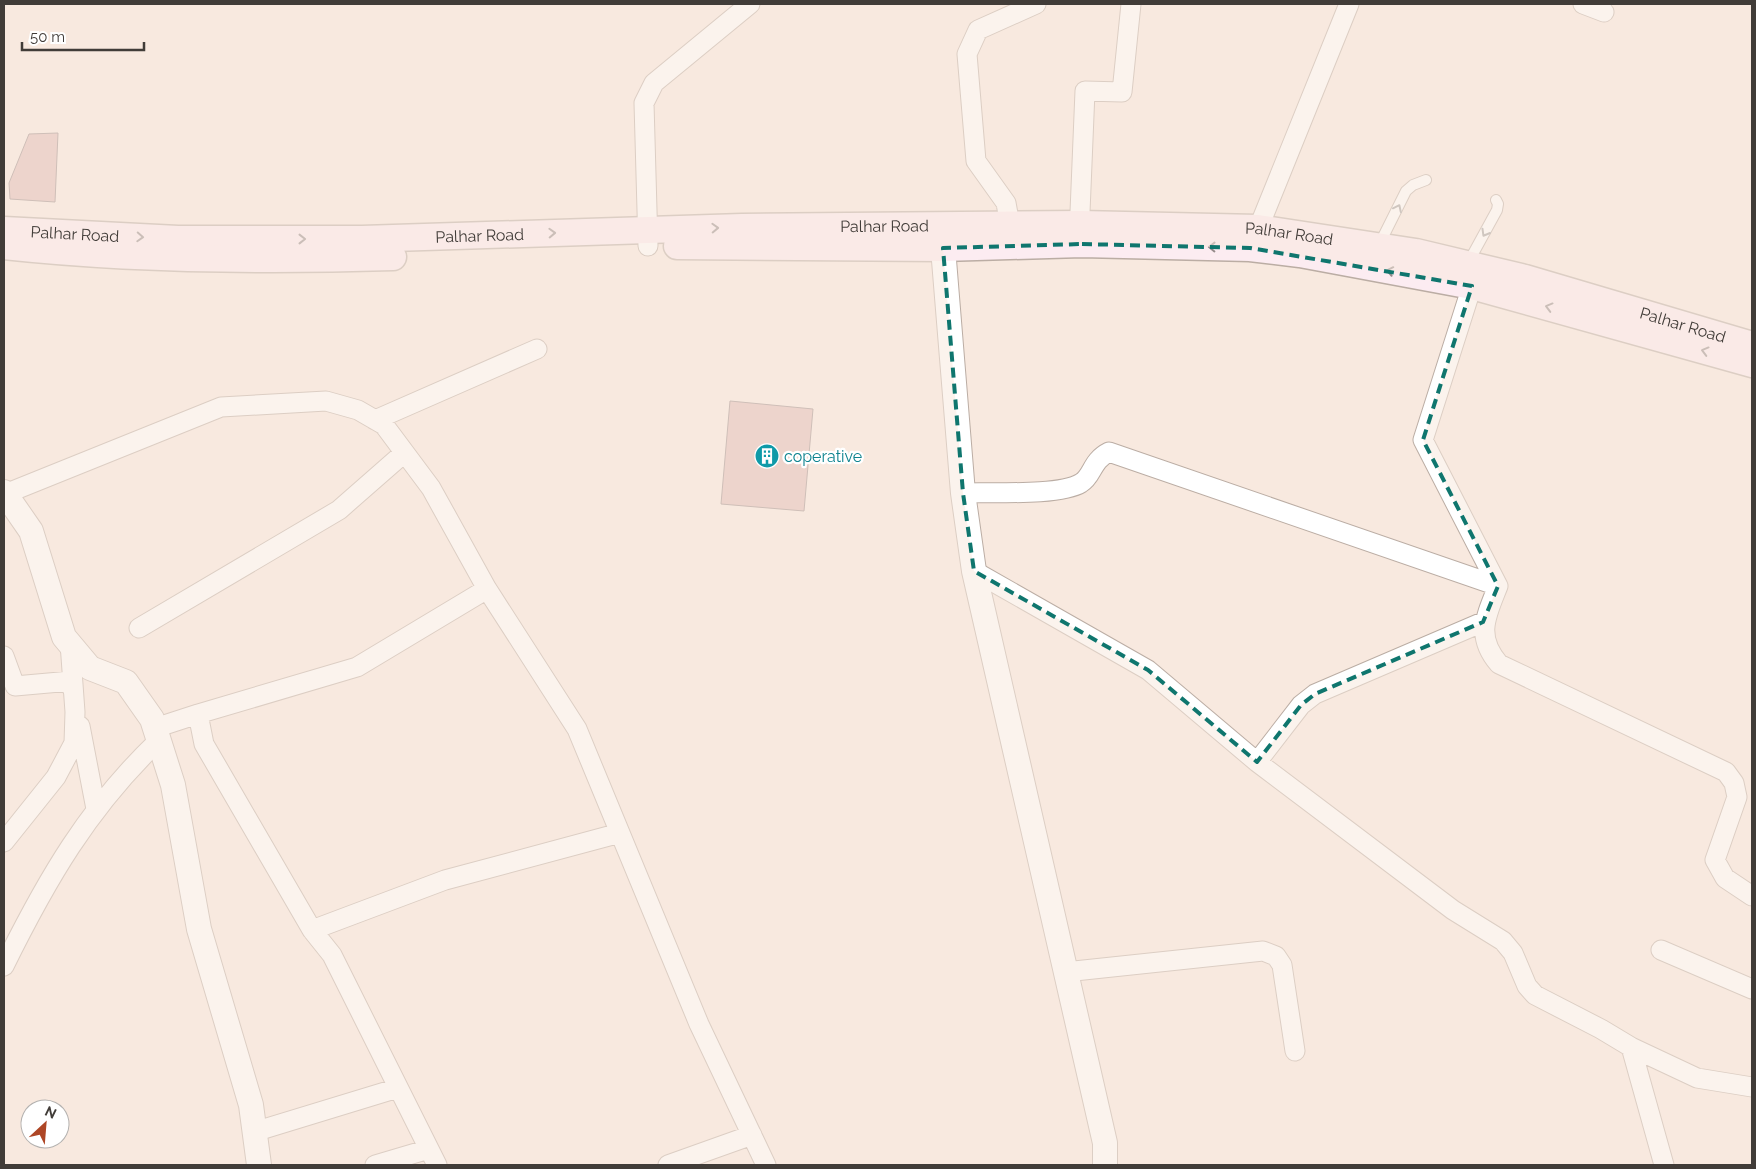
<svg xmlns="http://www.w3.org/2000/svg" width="1756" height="1169" font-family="Raleway,sans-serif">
<rect width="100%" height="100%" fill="#f8e9df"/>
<path fill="#e1bab6" stroke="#9d8c8a" d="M58,133L55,202L10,199L9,183L29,134Z
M730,401L813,409L804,511L721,504Z"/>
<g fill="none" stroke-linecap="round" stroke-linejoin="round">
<defs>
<path id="service" d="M1379,245L1406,191L1413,185L1426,180
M1468,263L1497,210L1498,204L1496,200"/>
<path id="minor" d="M1583,4L1604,12
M1010,225L1006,203L976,161L967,54L978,30L1036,4
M1081,236L1080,212L1085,91L1122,92L1131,4
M1254,239L1349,4
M648,246L644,103L654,83L750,4
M1472,286L1423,440L1498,586C1486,616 1475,636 1499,664L1726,772L1734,783L1737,797L1715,860L1725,878L1752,896
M375,420L537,349
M963,493C991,492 1060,496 1081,483C1093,476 1091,461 1109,452L1498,586
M5,494L221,407L326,401L358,410L384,425L431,488L487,589L577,729L699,1024L766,1165
M974,571L1148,670L1257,762L1453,910L1503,941L1513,953L1527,986L1535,995L1601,1029L1631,1047L1697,1078L1752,1087
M139,628L339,510L404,453
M4,656L15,686L71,681L73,691
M198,714L357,667L487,589
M80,726L96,809
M155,728L198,714L204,744L312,930L332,955L437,1165
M1257,762L1301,705L1315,694L1483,622
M4,842L56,777L74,743L75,712L70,643
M312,930L445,880L620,833
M1661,950L1752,989
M4,966C47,879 88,808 159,740
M1065,972L1263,951L1276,956L1282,965L1295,1051
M1631,1047L1664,1165
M254,1132L398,1088
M375,1165L429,1149
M668,1165L752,1135"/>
<path id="tertiary" d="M943,248L963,493L974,571L1105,1143V1165
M4,492L31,531L64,637L90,668L126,682L152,719L173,785L199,929L251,1105L259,1165"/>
<g id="secondary">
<path id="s1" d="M4,230L178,239H362L742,227L1081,224L1258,228L1416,252L1525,278L1752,345"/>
<path d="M4,246C133,260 264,261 393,257"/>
<path d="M677,246L943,248L1082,244L1250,248L1300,254L1472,286L1752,364"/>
</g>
</defs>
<use href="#service" stroke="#bbada4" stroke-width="12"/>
<use href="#minor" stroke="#bbada4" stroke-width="21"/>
<use href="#tertiary" stroke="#bbada4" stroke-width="26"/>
<use href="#secondary" stroke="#bbada4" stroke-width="29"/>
<use href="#service" stroke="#fff" stroke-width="10"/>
<use href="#minor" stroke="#fff" stroke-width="19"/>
<use href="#tertiary" stroke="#fff" stroke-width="24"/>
<use href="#secondary" stroke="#fcecf1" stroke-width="26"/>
</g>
<defs><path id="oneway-chevron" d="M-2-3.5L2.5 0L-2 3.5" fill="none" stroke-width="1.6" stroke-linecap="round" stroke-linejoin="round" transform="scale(1.25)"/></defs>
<g stroke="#a09e9c">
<use href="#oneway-chevron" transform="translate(1398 208) rotate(-64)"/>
<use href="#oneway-chevron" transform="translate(1485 233) rotate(120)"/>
</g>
<g stroke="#958b8b">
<use href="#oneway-chevron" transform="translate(715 228) rotate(-2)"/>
<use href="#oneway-chevron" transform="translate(552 233) rotate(-2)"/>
<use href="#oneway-chevron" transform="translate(140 237) rotate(3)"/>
<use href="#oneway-chevron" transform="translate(302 239)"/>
<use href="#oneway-chevron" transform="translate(1212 247) rotate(-179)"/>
<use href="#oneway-chevron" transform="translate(1390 271) rotate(-169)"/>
<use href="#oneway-chevron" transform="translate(1549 307) rotate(-165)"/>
<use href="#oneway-chevron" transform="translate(1705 351) rotate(-165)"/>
</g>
<path d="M0 0H1756V1169H0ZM1082,244L1250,248L1472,286L1423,440L1498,586L1483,622L1315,694L1301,705L1257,762L1148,670L974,571L963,493L943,248Z" fill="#f8e9df" fill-opacity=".55" fill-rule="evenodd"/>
<path fill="none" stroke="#0f766e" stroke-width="4" stroke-dasharray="10 6" stroke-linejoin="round" d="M1082,244L1250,248L1472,286L1423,440L1498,586L1483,622L1315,694L1301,705L1257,762L1148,670L974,571L963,493L943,248Z"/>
<defs>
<symbol id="building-disc" viewBox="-11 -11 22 22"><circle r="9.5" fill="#0f9aa8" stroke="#fff"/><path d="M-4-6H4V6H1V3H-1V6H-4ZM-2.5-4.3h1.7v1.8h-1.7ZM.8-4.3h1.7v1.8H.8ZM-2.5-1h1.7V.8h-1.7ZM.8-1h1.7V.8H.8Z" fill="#fff"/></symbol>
</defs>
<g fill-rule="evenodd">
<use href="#building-disc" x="753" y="442" width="28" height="28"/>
</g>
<g text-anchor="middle" stroke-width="4.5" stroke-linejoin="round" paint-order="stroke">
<g font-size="16" fill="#413c38" stroke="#fff">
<text dy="6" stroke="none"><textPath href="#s1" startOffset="881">Palhar Road</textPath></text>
<text dy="6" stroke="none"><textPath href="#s1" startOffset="71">Palhar Road</textPath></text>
<text dy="6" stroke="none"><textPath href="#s1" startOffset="1286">Palhar Road</textPath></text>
<text dy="6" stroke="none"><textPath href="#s1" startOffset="476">Palhar Road</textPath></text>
<text dy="6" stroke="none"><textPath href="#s1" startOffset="1691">Palhar Road</textPath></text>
</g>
<g font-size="16" fill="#0d838f" stroke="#fff" text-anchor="start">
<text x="784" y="462">coperative</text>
</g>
</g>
<rect width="1756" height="1169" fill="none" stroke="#413c38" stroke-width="10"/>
<g transform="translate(45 1124) rotate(26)"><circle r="24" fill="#ffffff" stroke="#b3b1af"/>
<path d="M0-4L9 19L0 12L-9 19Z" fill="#ae4625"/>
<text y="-8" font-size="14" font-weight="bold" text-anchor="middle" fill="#413c38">N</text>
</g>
<path d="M22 42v8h122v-8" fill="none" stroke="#413c38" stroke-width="2.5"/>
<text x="30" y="42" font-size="15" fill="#413c38" stroke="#ffffff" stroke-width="4" paint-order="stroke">50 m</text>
</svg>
